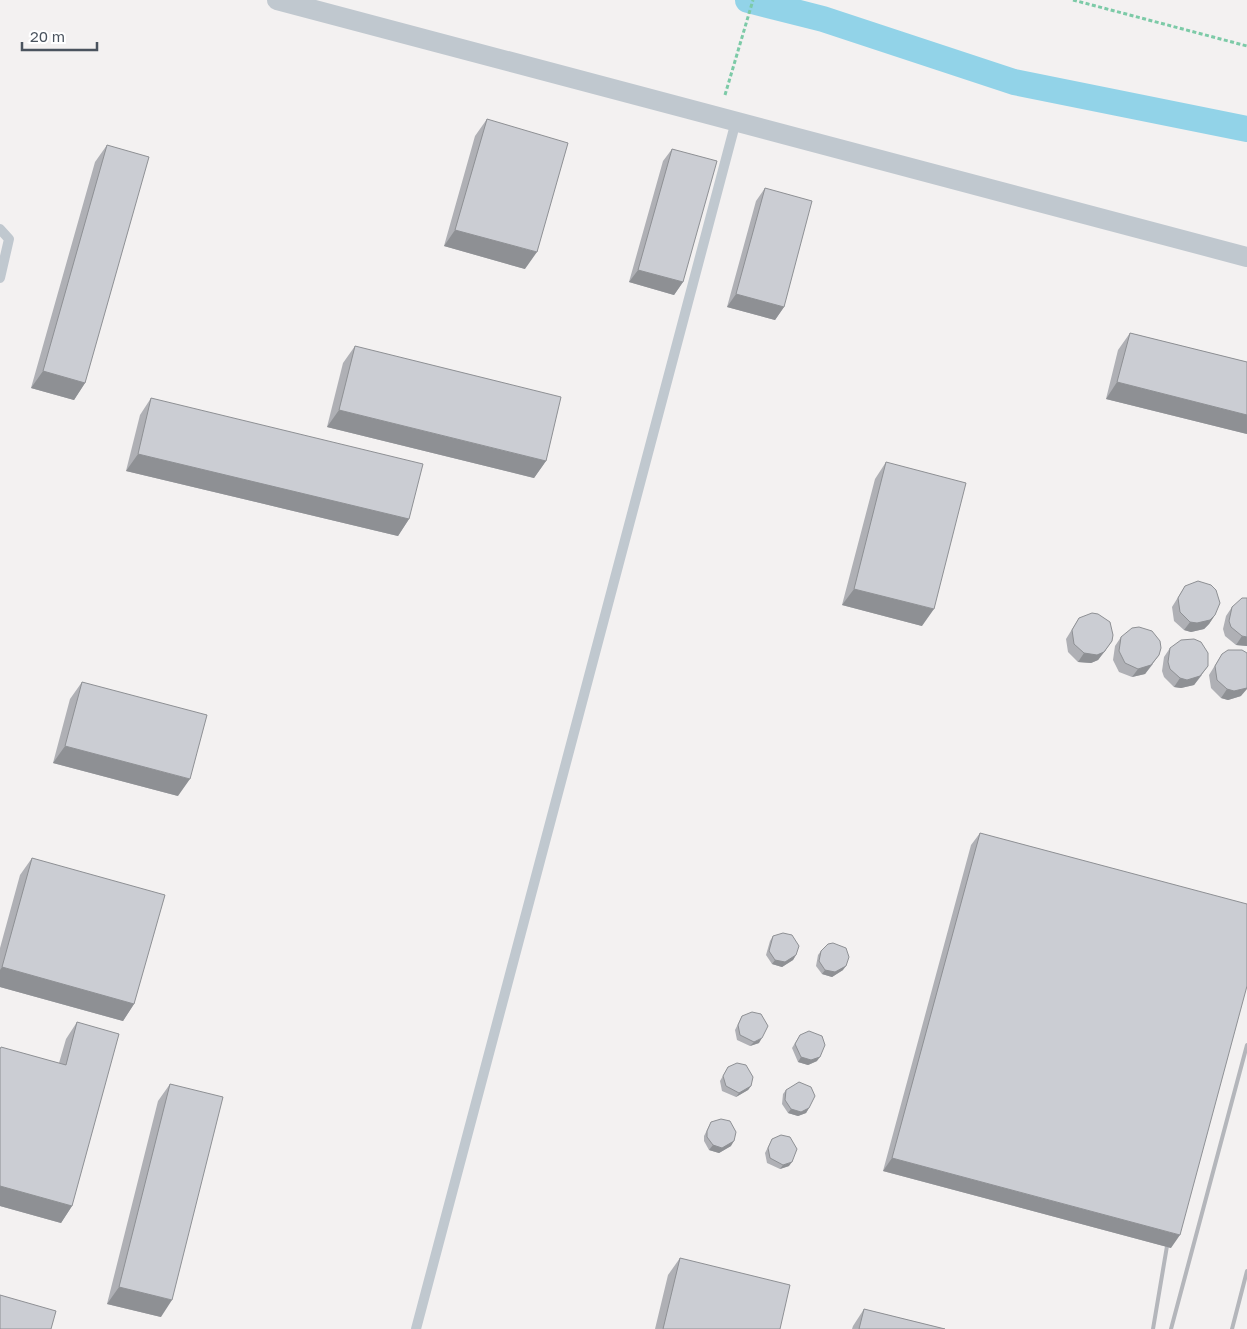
<svg xmlns="http://www.w3.org/2000/svg" width="1247" height="1329" font-family="'Golos Text',sans-serif">
<rect width="100%" height="100%" fill="#f3f1f1"/>
<g fill="none" stroke-linecap="round" stroke-linejoin="round">
<path stroke="#92d3e8" stroke-width="26" d="M748,0L823,19L1014,82L1247,129"/>
<path stroke="#7ccaa7" stroke-width="3" stroke-dasharray="4 2.5" stroke-linecap="butt" d="M1073,0L1247,46
M725,95L753,0"/>
<path stroke="#c0c8cf" stroke-width="10" d="M0,229L9,239L0,278
M416,1329L736,121"/>
<path stroke="#c0c8cf" stroke-width="20" d="M277,0L1247,257"/>
<path stroke="#b4b6bb" stroke-width="4" d="M1153,1329L1167,1246
M1171,1329L1247,1045
M1232,1329L1247,1271"/>
</g>
<path fill="#afb0b5" d="M487,119L525,269L444,246L475,136Z
M107,145L85,383L74,400L31,388L95,162Z
M672,149L683,282L674,295L629,282L663,161Z
M765,188L784,307L775,320L727,307L756,201Z
M1130,333L1247,362V434L1106,399L1118,350Z
M355,346L546,461L534,478L327,427L343,363Z
M151,398L409,519L398,536L126,471L140,415Z
M886,462L922,626L842,605L875,479Z
M1185,586L1215,615L1209,624L1204,629L1191,632L1184,630L1174,621L1172,607Z
M1247,598V646L1236,645L1225,636L1223,629L1226,616L1232,607Z
M1079,618L1106,650L1098,660L1091,663L1078,662L1068,652L1066,639Z
M1121,637L1153,664L1145,674L1132,677L1119,672L1113,660L1115,646Z
M1170,648L1202,675L1194,685L1181,688L1174,687L1164,677L1162,671L1164,657Z
M1222,654L1241,696L1228,700L1221,698L1211,688L1209,675Z
M82,682L178,796L53,763L70,699Z
M980,833L1171,1248L883,1171L971,845Z
M32,858L134,1004L123,1021L0,987V948L20,875Z
M773,936L796,955L793,960L782,967L772,964L766,955L770,941Z
M821,951L843,970L832,977L822,974L816,966L818,955Z
M742,1016L759,1043L750,1046L737,1040L735,1030Z
M77,1022L72,1206L61,1223L0,1206V1048L59,1063L66,1039Z
M800,1035L817,1061L808,1065L798,1062L792,1048Z
M728,1067L751,1086L748,1090L736,1097L722,1091L720,1081Z
M170,1084L161,1317L107,1304L158,1101Z
M786,1090L809,1108L806,1113L798,1116L788,1113L782,1104L783,1094Z
M711,1122L731,1146L719,1153L709,1150L704,1141V1136Z
M772,1139L789,1166L780,1169L767,1163L765,1153Z
M680,1258L780,1329H655L668,1275Z
M864,1309L945,1329H852L853,1326Z"/>
<path fill="#8e9094" d="M455,230L537,252L525,269L444,246Z
M638,270L683,282L674,295L629,282Z
M736,294L784,307L775,320L727,307Z
M43,371L85,383L74,400L31,388Z
M1117,382L1247,415V434L1106,399Z
M339,410L546,461L534,478L327,427Z
M138,454L409,519L398,536L126,471Z
M854,589L934,609L922,626L842,605Z
M1215,615L1209,624L1204,629L1191,632L1184,630L1190,622Z
M1242,636L1247,637V646L1236,645Z
M1112,641L1098,660L1091,663L1078,662L1084,653Z
M1159,655L1145,674L1132,677L1138,669Z
M1208,666L1194,685L1181,688L1174,687L1180,678Z
M1247,688V689L1241,696L1228,700L1221,698L1227,689Z
M65,746L190,779L178,796L53,763Z
M796,955L793,960L782,967L772,964L775,960Z
M846,966L843,970L832,977L822,974L825,970Z
M2,967L134,1004L123,1021L0,987V970Z
M762,1038L759,1043L750,1046L754,1042Z
M801,1057H820L817,1061L808,1065L798,1062Z
M751,1086L748,1090L736,1097L739,1093Z
M809,1108L806,1113L798,1116L788,1113L791,1109Z
M734,1141L731,1146L719,1153L709,1150L713,1145Z
M892,1158L1180,1235L1171,1248L883,1171Z
M792,1162L789,1166L780,1169L783,1165Z
M0,1186L72,1206L61,1223L0,1206Z
M119,1287L172,1300L161,1317L107,1304Z"/>
<path fill="#cbcdd3" stroke="#8e9094" d="M487,119L568,143L537,252L455,230Z
M107,145L149,157L85,383L43,371Z
M672,149L717,161L683,282L638,270Z
M765,188L812,201L784,307L736,294Z
M1130,333L1247,362V415L1117,382Z
M355,346L561,397L546,461L339,410Z
M151,398L423,464L409,519L138,454Z
M886,462L966,483L934,609L854,589Z
M1198,581L1211,585L1216,590L1220,603L1215,615L1210,620L1197,623L1190,622L1180,612L1178,598L1185,586Z
M1242,598H1247V637L1242,636L1231,627L1229,621L1232,607Z
M1092,613L1098,614L1110,622L1113,635L1112,641L1104,652L1097,655L1084,653L1074,644L1072,630L1079,618Z
M1139,627L1152,631L1160,641L1161,648L1159,655L1151,665L1138,669L1125,663L1119,651L1121,637L1132,628Z
M1194,639L1201,642L1208,653V666L1200,676L1187,680L1180,678L1170,669L1168,662L1170,648L1181,640Z
M1228,650H1242L1247,653V688L1234,691L1227,689L1217,680L1215,666L1222,654Z
M82,682L207,715L190,779L65,746Z
M980,833L1247,904V986L1180,1235L892,1158Z
M32,858L165,895L134,1004L2,967Z
M783,933L792,935L799,946L796,955L785,962L775,960L769,951L773,936Z
M833,943L846,948L849,957L846,966L835,972L825,970L819,961L821,951L828,944Z
M752,1012L761,1014L768,1026L762,1038L754,1042L740,1035L738,1025L742,1016Z
M77,1022L119,1034L72,1206L0,1186V1049L1,1047L66,1065Z
M809,1031L822,1036L825,1045L820,1057L811,1060L801,1057L795,1044L800,1035Z
M737,1063L746,1065L753,1077L751,1086L739,1093L726,1086L723,1076L728,1067Z
M799,1082L811,1087L815,1096L809,1108L801,1112L791,1109L785,1100L786,1090Z
M170,1084L223,1097L172,1300L119,1287Z
M721,1119L730,1121L736,1132L734,1141L722,1148L713,1145L707,1137V1131L711,1122Z
M781,1135L790,1137L797,1149L792,1162L783,1165L770,1158L768,1148L772,1139Z
M680,1258L790,1285L780,1329H663Z
M0,1295L56,1311L51,1329H0Z
M864,1309L945,1329H859Z"/>
<path d="M22 42v8h75v-8" fill="none" stroke="#4a535e" stroke-width="2.5"/>
<text x="30" y="42" font-size="15" fill="#4a535e" stroke="#ffffff" stroke-width="4" paint-order="stroke">20 m</text>
</svg>
